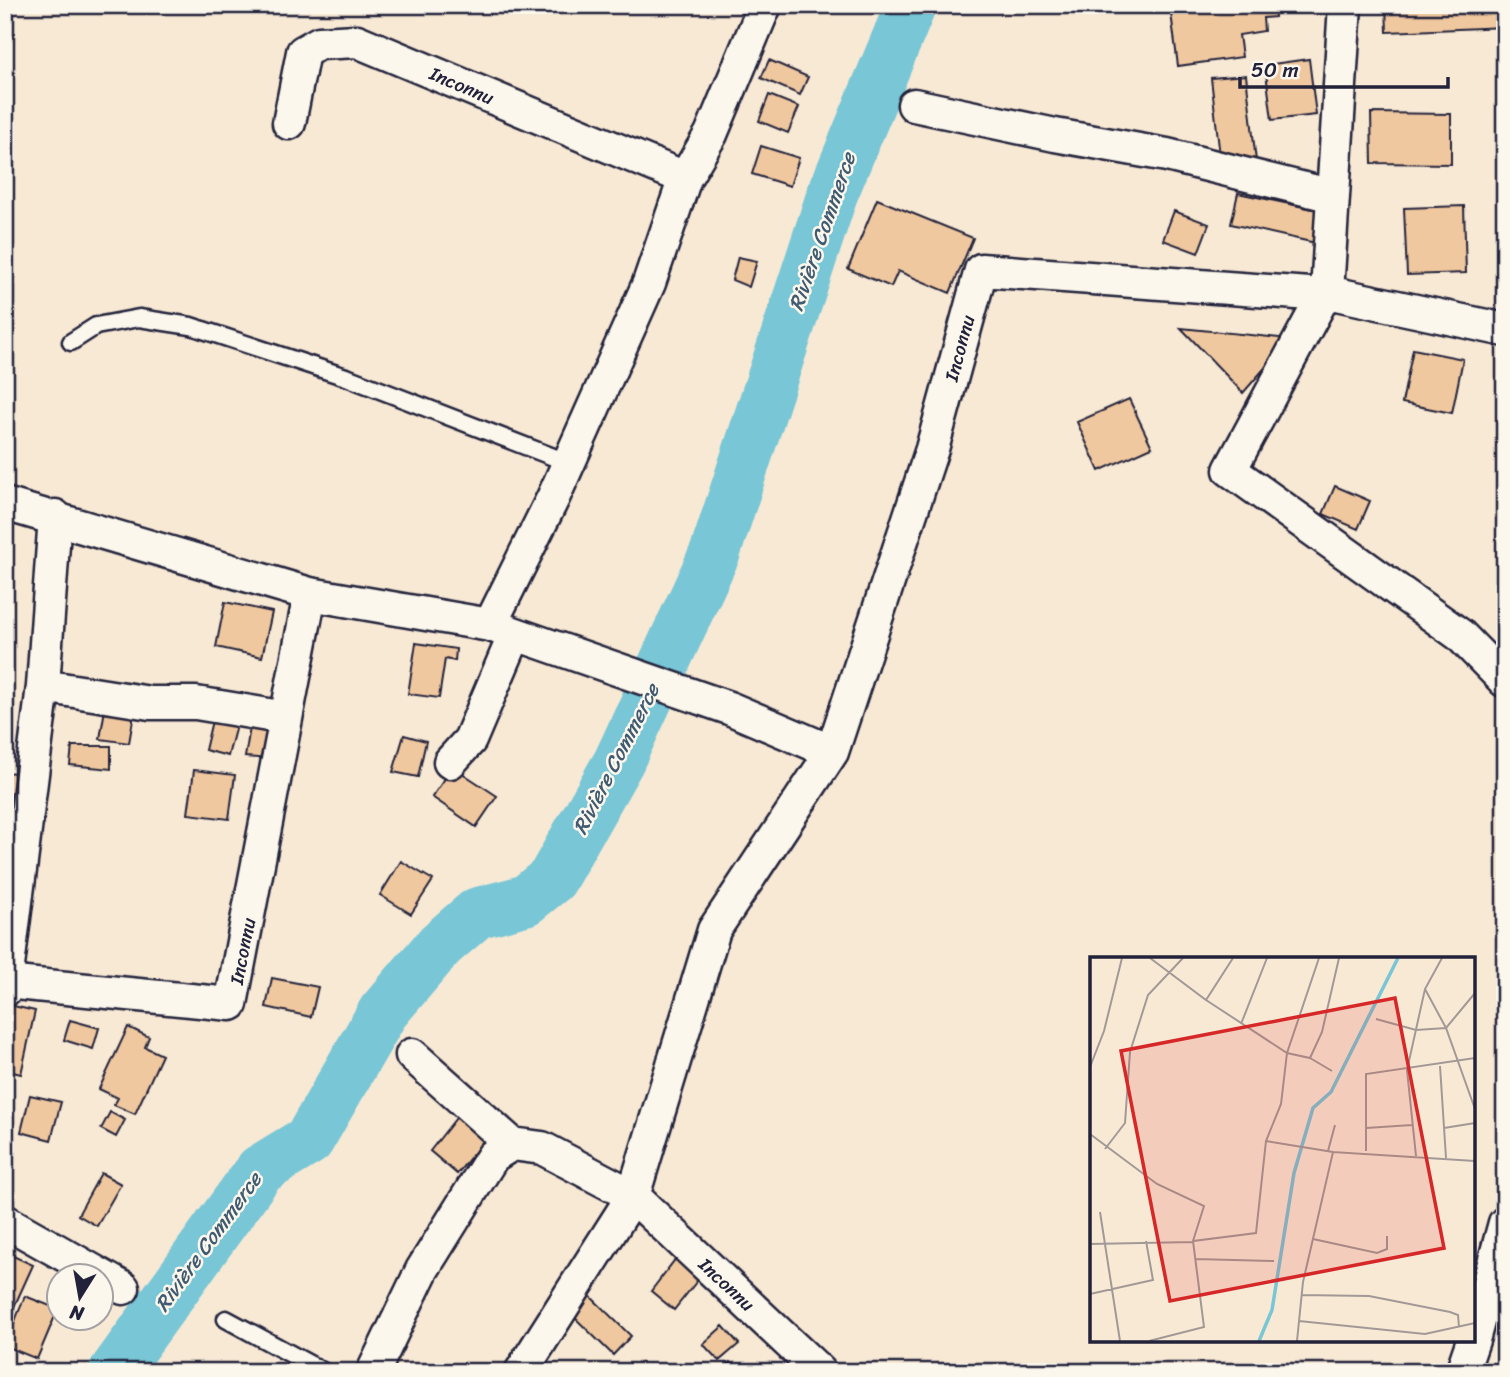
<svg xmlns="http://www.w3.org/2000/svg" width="1510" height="1377" font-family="Sriracha,sans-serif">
<rect width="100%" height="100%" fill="#f8e9d5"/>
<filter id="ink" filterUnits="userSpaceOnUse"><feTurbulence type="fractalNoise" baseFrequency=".0143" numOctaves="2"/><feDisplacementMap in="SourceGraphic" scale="14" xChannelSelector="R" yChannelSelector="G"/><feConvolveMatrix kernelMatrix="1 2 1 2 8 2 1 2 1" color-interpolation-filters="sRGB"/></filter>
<g filter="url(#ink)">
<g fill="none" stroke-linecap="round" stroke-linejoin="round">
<path stroke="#78c6d6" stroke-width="51" d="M114,1372L260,1170L309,1140L383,1012L440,945L477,913L526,900L552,879L619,761L715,553L832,195L911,5"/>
</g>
<path fill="#f0c89f" stroke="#22223b" stroke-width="2" d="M1231,5H1274L1275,17L1263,18L1264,31L1239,35L1242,57L1178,66L1171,13Z
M1386,5H1505V27L1387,32Z
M1309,59L1316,115L1272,120L1265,65Z
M769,60L808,77L800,95L761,78Z
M1246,75L1256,161L1221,165L1211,78Z
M769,95L799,107L788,133L759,121Z
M1371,113L1451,114V164L1372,163Z
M761,146L799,158L790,186L752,174Z
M1238,193L1327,212L1320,244L1231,224Z
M877,199L973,238L950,293L898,271L891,287L848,269Z
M1464,206L1466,273L1407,275L1404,208Z
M1174,211L1209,224L1198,253L1163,240Z
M738,257L757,261L749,287L732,280Z
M1181,328L1290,339L1243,393Z
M1413,349L1463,359L1452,413L1402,403Z
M1129,399L1152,447L1099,471L1077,422Z
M1335,486L1370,501L1358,529L1323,514Z
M225,602L272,612L262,657L216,647Z
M416,643L456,649L455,661L445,659L439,698L408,694Z
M106,703L135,708L129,743L100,739Z
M215,708L239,714L228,756L205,750Z
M252,716L279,721L269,759L245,757Z
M404,735L426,741L418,777L393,772Z
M72,746H111V769L70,765Z
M453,767L497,796L476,827L432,797Z
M194,770L235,775L229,819L188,814Z
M5,772L25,774L19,806L5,804Z
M401,861L433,880L411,914L380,895Z
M272,978L318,987L311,1017L266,1007Z
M5,1004L35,1011L21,1074L5,1070Z
M70,1020L99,1028L93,1049L64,1040Z
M128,1027L149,1037L145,1047L162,1055L135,1114L114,1105L118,1098L99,1089Z
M30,1095L61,1102L51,1140L21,1132Z
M110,1112L125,1120L116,1137L101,1129Z
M460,1113L488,1136L457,1174L430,1151Z
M101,1173L121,1184L97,1226L78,1215Z
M680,1253L704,1272L674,1310L651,1291Z
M11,1255L33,1265L14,1307L5,1304V1267Z
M587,1293L631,1336L613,1355L569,1312Z
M25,1296L58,1309L37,1359L5,1346Z
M723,1326L739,1344L719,1361L703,1344Z
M730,1362L744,1372H723Z"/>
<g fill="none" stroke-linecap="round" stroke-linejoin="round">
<defs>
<path id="lane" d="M71,342L96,326L139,318L191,326L349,378L569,463
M226,1319L324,1372"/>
<path id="street" d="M914,105L1055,135L1167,155L1333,196
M289,123L303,52L319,43L357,41L685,178
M1327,292L1505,330
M1324,295L1327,292L1345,5
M5,504L310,594L490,625L553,498L649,283L685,178L711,134L765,5
M490,625L729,708L832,752
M43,686L150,703H196L286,718
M450,762L470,740L515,634
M5,982L231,1004L310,594
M5,990L43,686L55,516
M412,1055L512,1144
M5,1221L123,1288
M1473,1340L1505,1223
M373,1372L422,1270L493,1156L512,1144L542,1148L633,1196L820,1372
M521,1372L633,1196L714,930L832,752L932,449L981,270L1324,295L1230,470L1460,635L1505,681
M1462,1372L1473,1340"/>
</defs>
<use href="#lane" stroke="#22223b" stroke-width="21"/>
<use href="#street" stroke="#22223b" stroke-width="37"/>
<use href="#lane" stroke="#fbf7ec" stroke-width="16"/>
<use href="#street" stroke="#fbf7ec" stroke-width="32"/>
</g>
</g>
<g text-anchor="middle" stroke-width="5" stroke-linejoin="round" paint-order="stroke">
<g font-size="19" fill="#22223b" stroke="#fbf7ec">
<text transform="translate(462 85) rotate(23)" y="7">Inconnu</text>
<text transform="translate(959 348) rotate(-75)" y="7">Inconnu</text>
<text transform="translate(242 951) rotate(-79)" y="7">Inconnu</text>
<text transform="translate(727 1284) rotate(43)" y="7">Inconnu</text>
</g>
<g font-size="21" font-style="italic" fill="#405b71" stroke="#fbf7ec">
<text transform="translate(822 232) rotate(-71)" y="7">Rivière Commerce</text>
<text transform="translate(616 759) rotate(-63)" y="7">Rivière Commerce</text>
<text transform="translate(208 1242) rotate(-54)" y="7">Rivière Commerce</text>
</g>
</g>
<g transform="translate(1090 957)">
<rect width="385" height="385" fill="#f8e9d5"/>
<path fill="none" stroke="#78c6d6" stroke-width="3.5" d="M169,384L182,353L204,216L223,151L241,135L308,1"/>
<path fill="none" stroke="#a29997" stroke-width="2" d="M60,1L116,43L143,1M335,32L356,71L385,152M116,43L197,96L220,101L232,75L249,1M286,62L326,73L356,71L385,36M151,67L177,1M220,101L242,114M350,109L356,201M0,110L14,74L32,1M276,171L322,168M354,171L385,166M0,177L67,227L114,249L103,284L166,276L176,184L191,147L197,96L229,1M176,184L243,195M15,192L35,166L40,95L58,38L93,1M238,194L245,168M276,194V117L385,101M326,199L317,113L335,32L352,1M10,255L30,384M223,282L287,296L297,292V279M0,287L103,285M105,302L184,304M0,337L63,323L56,284M211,338L279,339L360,355L368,358L369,370M209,364L335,377L385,366M59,384L114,370L103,284M207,384L213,325L243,195L385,204"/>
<path fill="#d62828" fill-opacity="0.15" stroke="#d62828" stroke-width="3.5" d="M305,41L354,291L80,344L31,94Z"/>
<rect width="385" height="385" fill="none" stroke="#22223b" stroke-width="3.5"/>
</g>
<rect width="1510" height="1377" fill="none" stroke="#fbf7ec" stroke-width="28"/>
<rect x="14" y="14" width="1482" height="1349" fill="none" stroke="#22223b" stroke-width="2.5" filter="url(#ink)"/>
<g transform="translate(80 1297) rotate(191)"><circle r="33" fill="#fbf7ec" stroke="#a4a2a5" stroke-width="2"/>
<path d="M0-5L12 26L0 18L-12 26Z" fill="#22223b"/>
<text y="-10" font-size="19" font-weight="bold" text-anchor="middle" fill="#22223b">N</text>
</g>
<path d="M1240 77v10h208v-10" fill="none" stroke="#22223b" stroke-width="3.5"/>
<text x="1251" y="77" font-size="21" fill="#22223b" stroke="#fbf7ec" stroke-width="5" paint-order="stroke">50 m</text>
</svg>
